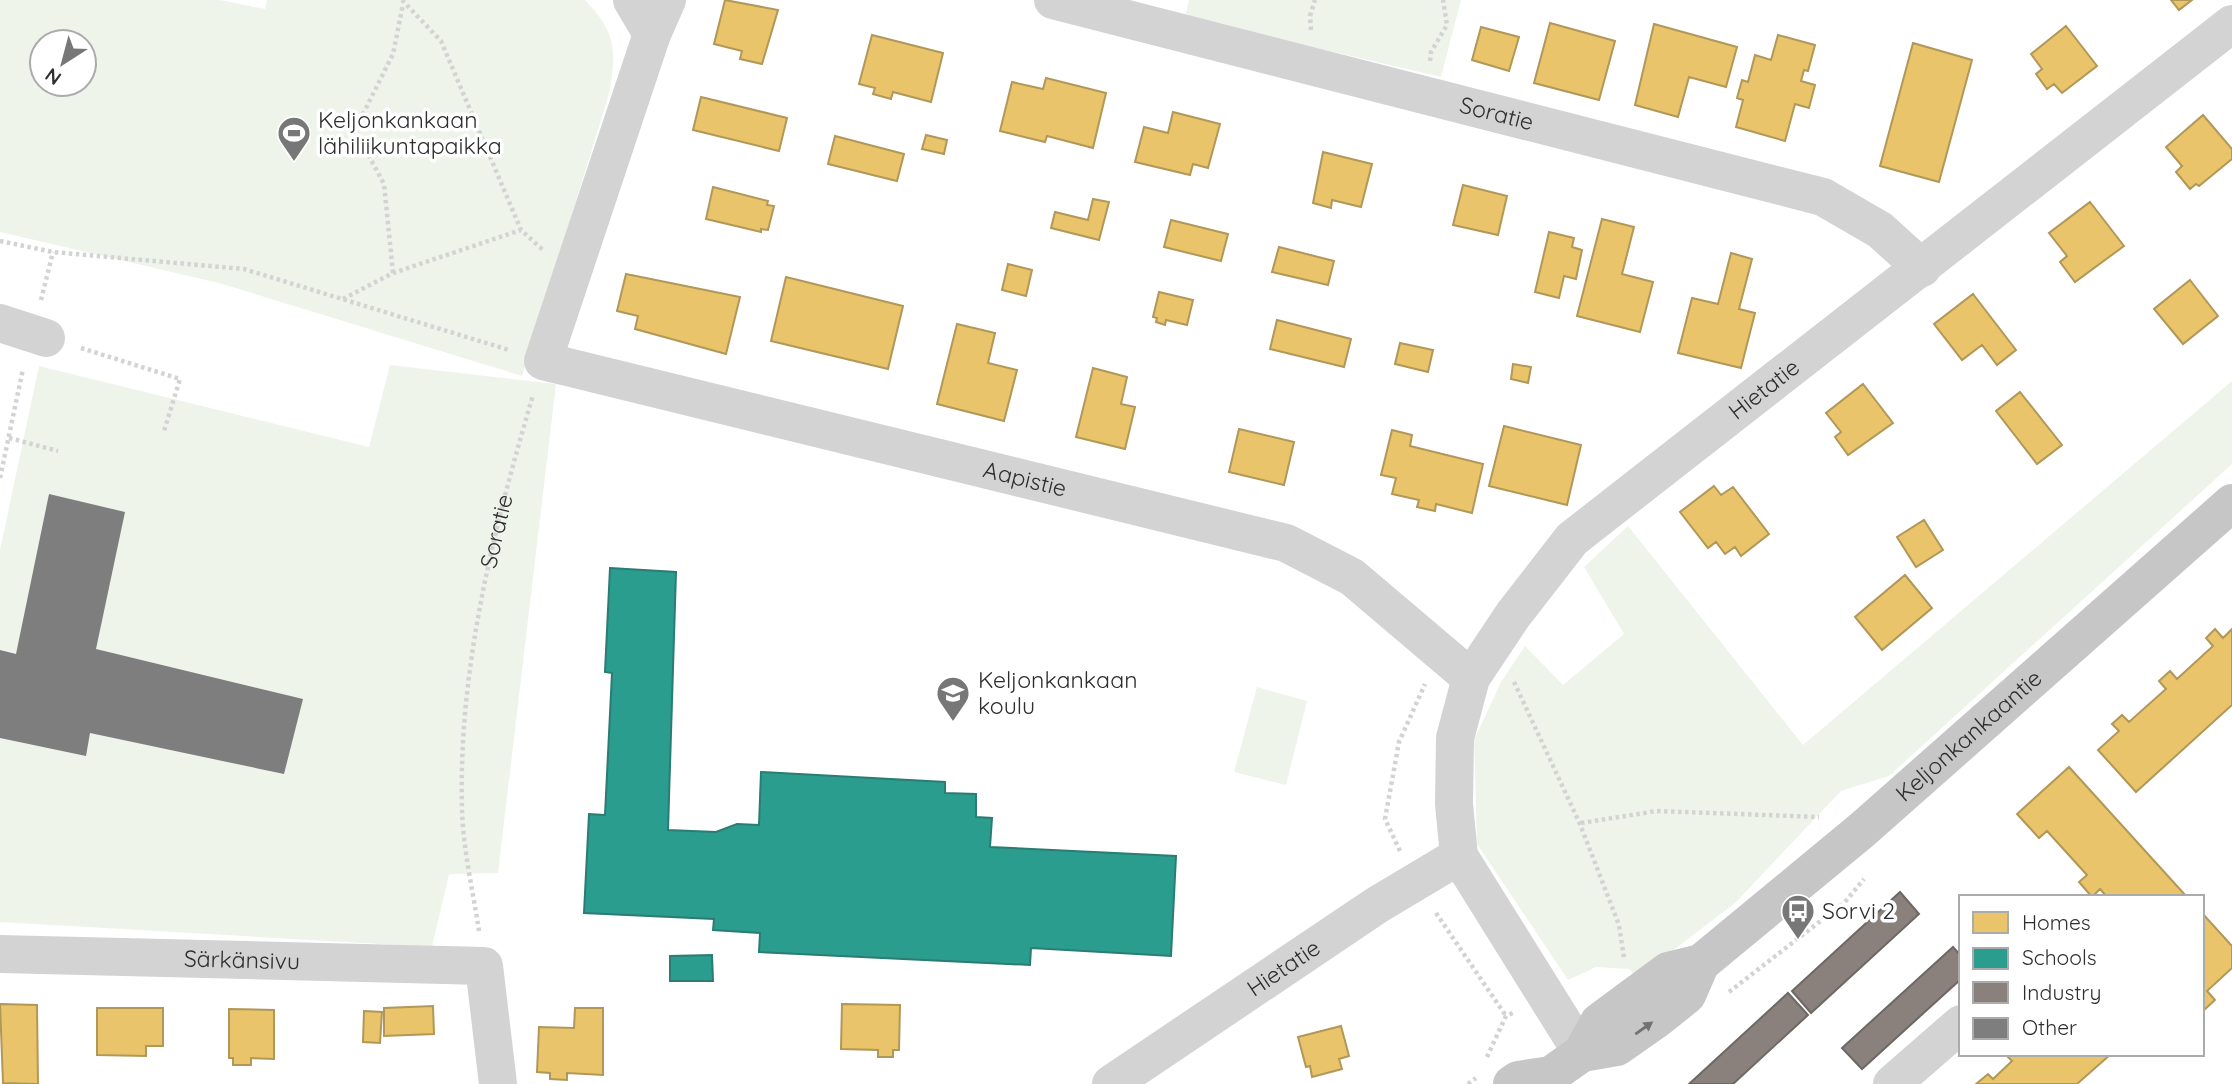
<svg xmlns="http://www.w3.org/2000/svg" width="2232" height="1084" font-family="Quicksand,sans-serif">
<rect width="100%" height="100%" fill="#fff"/>
<path fill="#eff4eb" fill-rule="evenodd" d="M0,0H220L265,9L267,0H585C616,32 617,51 609,94L522,376L219,283L0,232ZM42,42H84V84H42Z
M1189,0H1461L1441,77L1185,17Z
M390,365L556,384L498,873L449,874L432,947L0,922V550L39,366L369,447Z
M2232,381V464L1889,776L1841,791L1735,903L1637,978L1629,969L1596,967L1568,980L1477,844L1474,740L1501,682L1525,646L1563,685L1624,634L1584,567L1628,526L1803,745Z
M1257,687L1307,701L1286,785L1234,772Z"/>
<path fill="#e9c46a" stroke="#b19758" stroke-width="2" d="M725,0L778,10L762,64L740,59L742,51L714,44Z
M2171,0H2192L2179,10Z
M1550,23L1615,41L1599,100L1534,83Z
M1654,24L1737,47L1726,87L1689,77L1678,117L1635,105Z
M2066,26L2097,66L2062,93L2054,84L2047,89L2036,74L2042,69L2031,54Z
M1481,27L1519,37L1509,71L1472,60Z
M872,35L943,53L931,102L893,92L891,99L873,94L875,88L859,84Z
M1778,35L1815,45L1808,71L1804,70L1801,81L1815,85L1809,108L1795,104L1785,141L1736,127L1743,100L1737,98L1742,80L1748,82L1755,55L1771,60Z
M1913,43L1972,60L1939,182L1880,166Z
M1046,78L1106,93L1093,148L1047,136L1045,142L1000,131L1012,82L1043,89Z
M701,97L787,118L779,151L693,130Z
M1173,112L1220,124L1208,168L1193,164L1190,175L1135,162L1144,127L1168,133Z
M2203,115L2232,149V159L2199,186L2196,184L2190,189L2176,172L2182,166L2166,147Z
M926,135L947,140L944,154L922,149Z
M835,136L904,154L897,181L828,164Z
M1323,152L1372,164L1361,207L1332,200L1331,208L1313,203Z
M1463,185L1507,196L1498,235L1453,225Z
M713,187L768,201L767,205L774,206L768,230L761,229V232L706,219Z
M1093,199L1109,202L1099,240L1051,228L1055,212L1088,220Z
M2090,202L2124,246L2075,282L2060,262L2067,256L2049,233Z
M1602,219L1634,227L1622,274L1653,282L1640,332L1577,316Z
M1171,220L1228,234L1221,261L1164,247Z
M1549,232L1574,238L1572,247L1582,250L1576,279L1564,276L1559,298L1535,292Z
M1279,247L1334,261L1328,285L1272,272Z
M1731,253L1752,259L1739,309L1755,313L1741,368L1678,353L1692,298L1718,304Z
M1008,264L1032,270L1026,296L1002,290Z
M626,274L740,297L726,354L635,329L638,316L617,311Z
M786,277L903,306L888,369L771,341Z
M2190,280L2218,316L2183,344L2154,309Z
M1159,292L1193,300L1187,325L1166,320L1165,325L1156,322L1157,318L1153,317Z
M1973,294L2016,350L1997,365L1982,345L1962,360L1934,324Z
M1277,320L1351,339L1344,367L1270,349Z
M957,324L995,333L988,363L1017,370L1004,421L937,404Z
M1400,343L1433,350L1428,372L1395,364Z
M1513,364L1531,367L1528,383L1511,379Z
M1093,368L1127,377L1121,404L1135,407L1125,449L1076,437Z
M1863,384L1893,423L1848,455L1835,437L1841,432L1826,413Z
M2020,392L2062,445L2037,464L1996,411Z
M1504,426L1581,445L1567,505L1489,486Z
M1239,429L1294,442L1284,485L1229,472Z
M1392,430L1412,435L1410,446L1483,464L1472,513L1436,504L1435,511L1417,507L1419,500L1392,494L1396,478L1381,475Z
M1714,486L1721,495L1733,487L1769,534L1741,556L1735,547L1725,554L1716,542L1708,548L1680,512Z
M1924,520L1943,550L1916,567L1897,537Z
M1905,575L1932,608L1882,650L1855,617Z
M2215,629L2223,638L2232,629V705L2136,792L2098,750L2119,731L2112,724L2122,715L2129,722L2166,689L2159,681L2170,671L2177,679L2213,646L2206,638Z
M2069,767L2187,897H2107L2100,889L2092,897L2079,882L2087,875L2047,831L2039,838L2017,814Z
M2202,913L2232,946V968L2207,991L2215,1000L2202,1012Z
M0,1004L37,1005L38,1084L3,1083Z
M842,1004L900,1005L899,1050H893V1057H878V1050L841,1049Z
M433,1006L434,1034L384,1036V1008Z
M97,1008H163V1046H146V1056L97,1055Z
M575,1008H603V1075L567,1073V1080L550,1079V1073L537,1072L539,1027L574,1028Z
M229,1009L274,1010V1059L251,1058V1065H233V1058H229Z
M364,1011L382,1012L380,1043L363,1042Z
M1341,1026L1349,1056L1339,1059L1342,1069L1312,1077L1310,1066L1306,1067L1298,1037Z
M2009,1054H2111L2077,1084H1976L1988,1074L1993,1079L2012,1061L2007,1056Z"/>
<path fill="#2a9d8f" stroke="#2b7c72" stroke-width="2" d="M610,568L676,572L668,830L716,832L737,824L759,825L761,772L945,782V793L976,794V817L992,818L990,847L1176,856L1171,956L1031,948L1030,965L759,952L760,933L713,930L714,919L584,913L589,814L605,815L612,673L605,672Z
M712,955L713,981H670V956Z"/>
<path fill="#8a817c" stroke="#6e6865" stroke-width="2" d="M1900,892L1919,914L1811,1013L1792,991Z
M1953,947L1961,956V979L1862,1069L1842,1048Z
M1788,993L1808,1015L1733,1084H1689Z"/>
<path fill="#7e7e7e" d="M49,494L125,512L96,649L303,699L284,774L90,733L86,756L0,738V650L16,654Z"/>
<g fill="none" stroke-linecap="round" stroke-linejoin="round">
<g stroke="#d3d3d3" stroke-width="4.5" stroke-dasharray="3.5 3.5" stroke-linecap="butt">
<path d="M402,0L441,41L521,230L543,250"/>
<path d="M1311,30L1310,16L1315,0"/>
<path d="M1430,61L1431,52L1447,25L1443,0"/>
<path d="M0,241L53,252L244,269L509,350"/>
<path d="M393,273L384,184L355,130L393,54L403,4"/>
<path d="M343,299L393,273L521,230"/>
<path d="M41,300L53,252"/>
<path d="M81,348L180,379L164,431"/>
<path d="M9,438L58,451"/>
<path d="M0,478L23,369"/>
<path d="M1514,682L1580,824L1619,925L1624,958"/>
<path d="M1581,823L1657,811L1819,817"/>
<path d="M1400,851L1385,819L1399,742L1425,684"/>
<path d="M1436,913L1506,1016"/>
<path id="s1" d="M479,931C473,891 463,849 462,809C458,669 494,528 533,395"/>
<path d="M1729,992L1845,902L1864,879"/>
<path d="M1487,1057L1506,1016L1515,1012"/>
<path d="M1468,1084L1476,1078"/>
</g>
<g stroke="#d3d3d3" stroke-width="38">
<path d="M632,0L652,34"/>
<path id="s2" d="M667,0L652,34L543,361L1286,543L1352,577L1471,678"/>
<path id="s3" d="M1053,0L1823,197L1880,230L1922,268"/>
<path d="M0,323L46,338"/>
<path id="s4" d="M0,954L484,966L498,1084"/>
<path id="s5" d="M1582,1053L1459,856L1454,804L1455,738L1471,678L1513,615L1572,539L2232,24"/>
<path id="s6" d="M1111,1084L1377,905L1459,856"/>
<path d="M1892,1084L1961,1024"/>
</g>
<g stroke="#c6c6c6" stroke-width="38">
<path id="s7" d="M1582,1053L1617,1047L1657,1019L1687,995L1701,963L1862,830L2232,503"/>
<path d="M1512,1084L1518,1080L1551,1075L1582,1053L1599,1022L1668,971L1701,963"/>
</g>
</g>
<defs><path id="oneway-solid" d="M-6-.8H1V-3.2L6.5 0L1 3.2V.8H-6Z" transform="scale(1.75)"/></defs>
<use fill="#727272" href="#oneway-solid" transform="translate(1644 1028) rotate(-35)"/>
<defs>
<symbol id="stadium-pin" viewBox="-11 -11 22 30"><path d="M0 17L-7.5 6A9.5 9.5 0 1 1 7.5 6Z" fill="#777" stroke="#fff"/><path d="M0-5a6.5 5 0 1 0 0 10a6.5 5 0 1 0 0-10ZM-3.5-1.8h7v3.6h-7Z" fill="#fff"/></symbol>
<symbol id="school-pin" viewBox="-11 -11 22 30"><path d="M0 17L-7.5 6A9.5 9.5 0 1 1 7.5 6Z" fill="#777" stroke="#fff"/><path d="M0-5L7-2L0 1L-7-2ZM-4 1L0 2.5L4 1V4Q0 6-4 4Z" fill="#fff"/></symbol>
<symbol id="bus-pin" viewBox="-11 -11 22 30"><path d="M0 17L-7.5 6A9.5 9.5 0 1 1 7.5 6Z" fill="#777" stroke="#fff"/><path d="M-5-6H5V4H4V6H2V4H-2V6H-4V4H-5ZM-3.5-4V0h7V-4ZM-3.5 1.2v1.5H-2V1.2ZM2 1.2v1.5H3.5V1.2Z" fill="#fff"/></symbol>
</defs>
<g fill-rule="evenodd">
<use href="#stadium-pin" x="275" y="114" width="38" height="52"/>
<use href="#school-pin" x="934" y="674" width="38" height="52"/>
<use href="#bus-pin" x="1779" y="892" width="38" height="52"/>
</g>
<g text-anchor="middle" stroke-width="7" stroke-linejoin="round" paint-order="stroke">
<g font-size="23" fill="#2e2e2e" stroke="#fff">
<text dy="8" stroke="none"><textPath href="#s3" startOffset="458">Soratie</textPath></text>
<text dy="8" stroke="none"><textPath href="#s5" startOffset="828">Hietatie</textPath></text>
<text dy="8" stroke="none"><textPath href="#s2" startOffset="878">Aapistie</textPath></text>
<text dy="8" stroke="none"><textPath href="#s1" startOffset="404">Soratie</textPath></text>
<text dy="8" stroke="none"><textPath href="#s7" startOffset="509">Keljonkankaantie</textPath></text>
<text dy="8" stroke="none"><textPath href="#s4" startOffset="242">Särkänsivu</textPath></text>
<text dy="8" stroke="none"><textPath href="#s6" startOffset="208">Hietatie</textPath></text>
</g>
<g font-size="23" fill="#2e2e2e" stroke="#fff" text-anchor="start">
<text x="318" y="128">Keljonkankaan<tspan x="318" dy="26">lähiliikuntapaikka</tspan></text>
<text x="978" y="688">Keljonkankaan<tspan x="978" dy="26">koulu</tspan></text>
<text x="1822" y="919">Sorvi 2</text>
</g>
</g>
<rect x="1959" y="895" width="245" height="161" fill="#ffffff" stroke="#ababab" stroke-width="2"/>
<rect x="1973" y="912" width="35" height="21" fill="#e9c46a" stroke="#ababab" stroke-width="2"/>
<text x="2022" y="930" font-size="21" fill="#2e2e2e">Homes</text>
<rect x="1973" y="948" width="35" height="21" fill="#2a9d8f" stroke="#ababab" stroke-width="2"/>
<text x="2022" y="965" font-size="21" fill="#2e2e2e">Schools</text>
<rect x="1973" y="982" width="35" height="21" fill="#8a817c" stroke="#ababab" stroke-width="2"/>
<text x="2022" y="1000" font-size="21" fill="#2e2e2e">Industry</text>
<rect x="1973" y="1018" width="35" height="21" fill="#7e7e7e" stroke="#ababab" stroke-width="2"/>
<text x="2022" y="1035" font-size="21" fill="#2e2e2e">Other</text>
<g transform="translate(63 63) rotate(216)"><circle r="33" fill="#ffffff" stroke="#ababab" stroke-width="2"/>
<path d="M0-5L12 26L0 18L-12 26Z" fill="#777777"/>
<text y="-10" font-size="19" font-weight="bold" text-anchor="middle" fill="#2e2e2e">N</text>
</g>
</svg>
